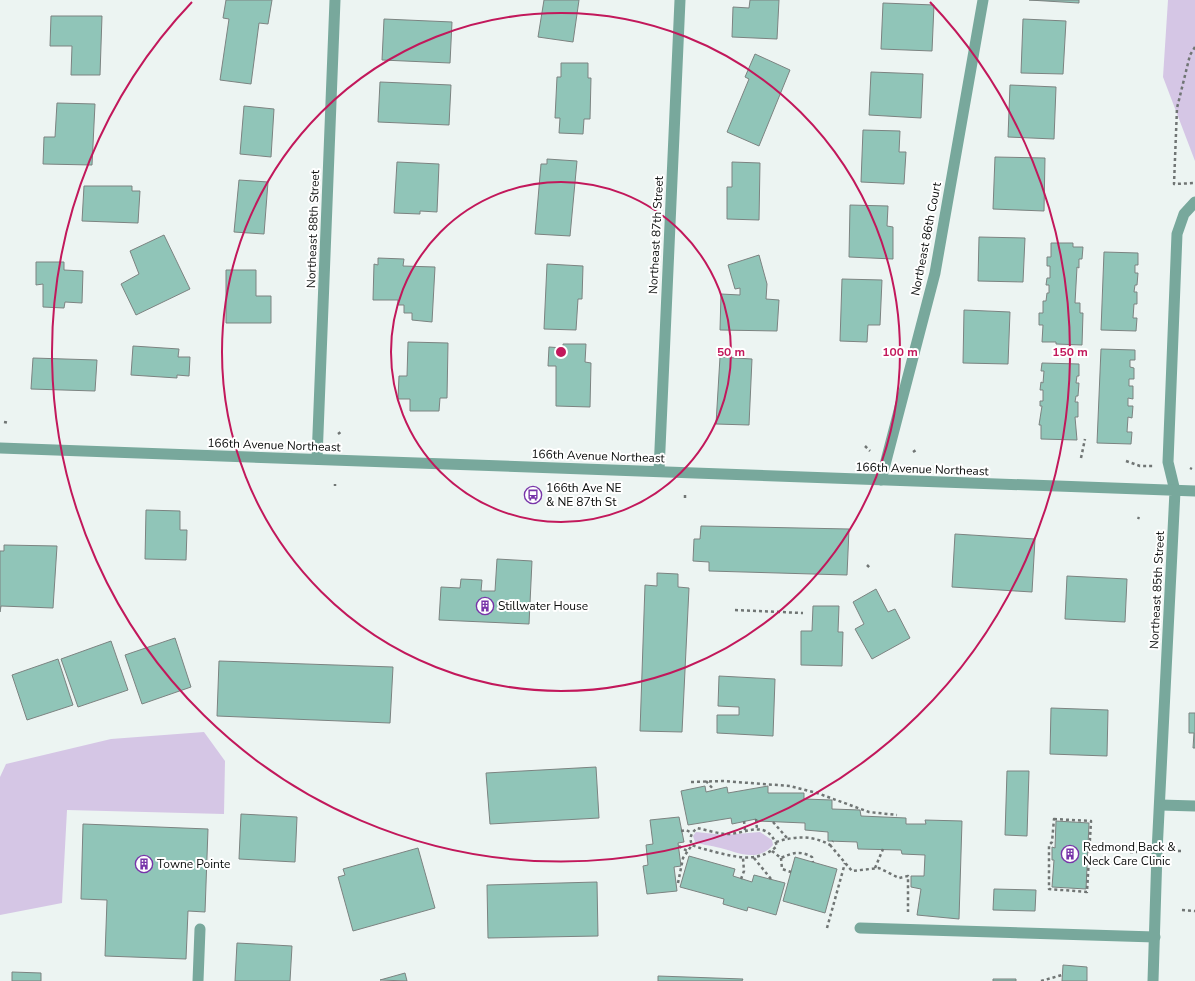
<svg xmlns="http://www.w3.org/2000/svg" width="1195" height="981" font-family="'Nunito Sans',sans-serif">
<rect width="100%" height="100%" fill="#ecf4f2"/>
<path fill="#d5c6e5" d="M1168,0H1195V161L1163,77Z
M204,732L225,761L224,814L67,810L62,903L0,915V777L6,764L111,739Z
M696,832L725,835L760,832L772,840L773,845C756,864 736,851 716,847C708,845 702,845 695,842L693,836Z"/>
<path fill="#90c5b8" stroke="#7c8381" d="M226,0H272L268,24L259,23L251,84L220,80L229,19L223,18Z
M544,0H579L573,42L538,37Z
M750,0H779L777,39L732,37L733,7L749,8Z
M1029,0H1079V3Z
M883,3L934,5L932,51L881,49Z
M51,16H102L100,75H71L72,46H50Z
M384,19L452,22L450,63L382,60Z
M1023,19L1066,21L1063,74L1021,73Z
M755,54L790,70L759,146L727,132L749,79L745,77Z
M561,63H588V78H591L590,119H584L583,134L559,133L560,118H555L557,77H561Z
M871,72L923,74L921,118L869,115Z
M380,82L451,85L449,125L378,122Z
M1010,85L1056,87L1054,139L1008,137Z
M57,103L95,104L92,165L43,164L44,137H55Z
M244,106L274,109L271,157L240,154Z
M863,130L900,131L899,152H906L904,184L861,182Z
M995,157L1045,158L1044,211L993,209Z
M547,159L577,161L570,236L535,234L541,164H547Z
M397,162L439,164L437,212L420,211V214L394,213Z
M732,162L760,163L759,220L727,219V187H732Z
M239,180L268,182L264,234L234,232Z
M84,186H132V191H140L138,223L82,221Z
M850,205L888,206L887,226L893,227V259L849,257Z
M164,235L190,289L136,315L121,284L139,274L130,251Z
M979,237L1025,238L1023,282L978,281Z
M1051,243H1073V247H1083L1082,259H1079V268L1077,267L1075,303H1080V313H1083L1082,345L1056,344V342H1042L1043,325H1039V313H1043V301H1046L1047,293H1049V285H1046L1047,278H1050V266H1047V257H1051Z
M1104,252L1138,253V265H1135V273H1138L1137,285H1135L1134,292H1137V304H1134L1133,318H1137L1136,331L1101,330Z
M759,255L767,284L766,299L779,300L777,331L720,330L721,294L740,295V288L735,289L728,265Z
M378,258L404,259L403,266L435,267L432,322L412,320V313H404V305H398V300H373L374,264L378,265Z
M36,262H64V270L83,271L82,303L65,302L64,308L43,307V284L36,285Z
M547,264L583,266L582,299H578L576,330L544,329Z
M226,270H256V296H271V323H226Z
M842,279L882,280L880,325H868L867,342L840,341Z
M964,310L1010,312L1008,364L963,363Z
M408,342L448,343L447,398H440L439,411H410V399H398L399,376H407Z
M563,344H586L585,362L591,363L590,407L556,406V366H548L549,347L563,348Z
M133,346L179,349L178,357H190L189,376L177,375V378L131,375Z
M1101,349L1135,350V360H1130V367L1134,368V379H1129V386H1133V399L1128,398V406H1133L1132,418L1128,417L1127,432H1132L1131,444L1097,443Z
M720,357L752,359L749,425L716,424Z
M33,358L97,360L95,391L31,389Z
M1042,363L1079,364V376H1077L1076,383H1079L1078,396H1076L1075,402H1078V417H1075L1077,440L1041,439V425H1039L1042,406H1040V401H1043V390H1040L1041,382L1043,383L1044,371H1041Z
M146,510L180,511V530H187L186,560L145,559Z
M701,526L849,529L847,575L709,571V562L693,561L694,539H700Z
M955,534L1035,539L1032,592L952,587Z
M4,545L57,546L53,608L1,606L0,612V551H4Z
M497,559L532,561L529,624L439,620L441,587L460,588L461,579L482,580L481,591H495Z
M657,573L678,574V587L689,588L682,732L640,731L645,585L657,586Z
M1067,576L1127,579L1125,622L1065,619Z
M876,589L888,612L895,609L910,638L872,659L855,629L864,624L853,602Z
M813,606H839L838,632H843L842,666L801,665V631H812Z
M175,638L191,687L142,704L125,655Z
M111,641L128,690L78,707L61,659Z
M58,659L73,705L27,720L12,675Z
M219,661L393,667L390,723L217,716Z
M719,676L775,679L773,736L717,733V715H739V707L718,706Z
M1051,708L1108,710L1107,756L1050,754Z
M1189,713H1195V748H1193L1194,733H1189Z
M596,767L599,818L490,824L486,773Z
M1007,771H1029L1027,836L1005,835Z
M705,786L706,792L727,787L728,793L768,786V793H804V799L832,800V809L860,810L861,816L906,818V824H926L925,820L962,821L959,919L917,915L921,889L911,887V876H924L925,855L902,854L901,850L858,849L857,842L828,841V832L805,830V823L757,821L756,819L732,824L731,818L688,825L681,791Z
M241,814L297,817L295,862L239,859Z
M679,817L684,842L678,843L681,866L674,867L677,891L647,894L643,866L648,865L646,845L653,844L650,820Z
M1056,821L1089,823L1086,889L1052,887L1054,860H1052V847L1055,848Z
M83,824L208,829L205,912L188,911L186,959L105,956L107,900L81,899Z
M418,848L435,908L353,931L338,877L345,875L343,869Z
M689,856L735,869L733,876L752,882L754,875L785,883L776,915L748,907L747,911L723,904L724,899L680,887Z
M795,857L837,869L825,913L783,901Z
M597,882L598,936L488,938L487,885Z
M994,889L1036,890L1035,911L993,910Z
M237,943L292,946L290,981H235Z
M1063,965L1087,967V981H1062Z
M12,972L41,973V981H12Z
M405,973L407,981L380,980Z
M658,976L743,979L742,981H658Z
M993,979H1016V981H993Z"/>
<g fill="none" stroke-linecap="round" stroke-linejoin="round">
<path stroke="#707574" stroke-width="2.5" stroke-dasharray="3 3" stroke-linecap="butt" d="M1195,47L1190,55L1177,108L1174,184L1195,183
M4,422L9,423
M338,434L342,431
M865,446L870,451
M913,452L916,450
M1081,458L1085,439
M1126,461L1140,466H1153
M1190,468L1192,469
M335,486V484
M685,498V493
M1138,519L1139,517
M867,565L870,568
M735,610L803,613
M706,781L714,790
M691,782L723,781L790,786L817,793L869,812L897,815
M756,819L757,829
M1054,819L1091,821L1087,892L1049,889V845L1052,842Z
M744,821L745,830
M773,822L787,838
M681,831L686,830L692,833
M776,842C794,836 813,835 830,845L833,841
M830,845L852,871L879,868L899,878L908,876V912
M679,846L687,851
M772,851L781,858C792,853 800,850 812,857L813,862
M1178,851H1183
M1130,852H1137
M754,858L771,879
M781,858L782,869L791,872
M875,868L883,849
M741,879L744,871L743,858
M678,883L683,858L692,845C701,849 709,850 719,853C740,858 760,862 777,846C766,817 746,835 725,834C716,833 706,830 697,828C691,833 689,838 692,845
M1182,910L1195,911
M827,928L845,863
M1041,981L1062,975"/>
<path stroke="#78a89c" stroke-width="11" d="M860,928L1155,937
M198,981L200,929"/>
<path stroke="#78a89c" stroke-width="11" d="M317,459L335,0
M659,471L680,0
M881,480L935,273L983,0
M1175,491L1168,462L1177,234L1184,214L1195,202
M1160,805L1195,806"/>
<path stroke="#78a89c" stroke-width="11" d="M0,448L1195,491
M1153,981L1157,852L1175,491"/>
</g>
<g fill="none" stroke="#c2185b" stroke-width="2">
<circle cx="561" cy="352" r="170"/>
<circle cx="561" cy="352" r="339"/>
<path d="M930 2A509 509 0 1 1 192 2"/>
</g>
<defs>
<symbol id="bus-ring" viewBox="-11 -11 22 22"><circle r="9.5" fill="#fff" stroke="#7835a9" stroke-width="1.5"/><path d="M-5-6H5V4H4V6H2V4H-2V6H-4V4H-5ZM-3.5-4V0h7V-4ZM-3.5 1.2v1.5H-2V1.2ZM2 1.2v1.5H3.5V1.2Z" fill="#7835a9"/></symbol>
<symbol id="building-ring" viewBox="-11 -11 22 22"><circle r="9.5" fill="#fff" stroke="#7835a9" stroke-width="1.5"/><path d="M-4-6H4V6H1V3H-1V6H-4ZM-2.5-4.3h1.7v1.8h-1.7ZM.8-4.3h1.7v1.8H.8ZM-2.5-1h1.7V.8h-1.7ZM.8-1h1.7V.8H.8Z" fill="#7835a9"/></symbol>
</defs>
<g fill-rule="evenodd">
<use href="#bus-ring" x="523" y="485" width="20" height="20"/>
<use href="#building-ring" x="475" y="596" width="20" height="20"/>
<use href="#building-ring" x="1060" y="844" width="20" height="20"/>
<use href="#building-ring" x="134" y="854" width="20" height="20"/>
</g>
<g text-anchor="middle" stroke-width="4" stroke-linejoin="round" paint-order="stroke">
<g font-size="12" fill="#0b0d0c" stroke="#fff">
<text transform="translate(313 229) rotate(-88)" y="4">Northeast 88th Street</text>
<text transform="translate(656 235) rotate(-87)" y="4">Northeast 87th Street</text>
<text transform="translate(926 239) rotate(-79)" y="4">Northeast 86th Court</text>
<text transform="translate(274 445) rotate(2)" y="4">166th Avenue Northeast</text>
<text transform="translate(598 456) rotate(2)" y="4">166th Avenue Northeast</text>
<text transform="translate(922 469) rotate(2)" y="4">166th Avenue Northeast</text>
<text transform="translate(1157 590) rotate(-87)" y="4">Northeast 85th Street</text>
</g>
<g font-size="12" fill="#0b0d0c" stroke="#fff" text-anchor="start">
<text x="546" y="492">166th Ave NE<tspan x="546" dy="14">&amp; NE 87th St</tspan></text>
<text x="498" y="610">Stillwater House</text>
<text x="1083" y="851">Redmond Back &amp;<tspan x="1083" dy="14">Neck Care Clinic</tspan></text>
<text x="157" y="868">Towne Pointe</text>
</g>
</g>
<circle cx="561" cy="352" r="6" fill="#c2185b" stroke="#fff" stroke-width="2"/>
<g font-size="12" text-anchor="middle" font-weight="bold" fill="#c2185b" stroke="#fff" stroke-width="4" stroke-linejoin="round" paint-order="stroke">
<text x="731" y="356">50 m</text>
<text x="900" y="356">100 m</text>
<text x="1070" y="356">150 m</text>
</g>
</svg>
